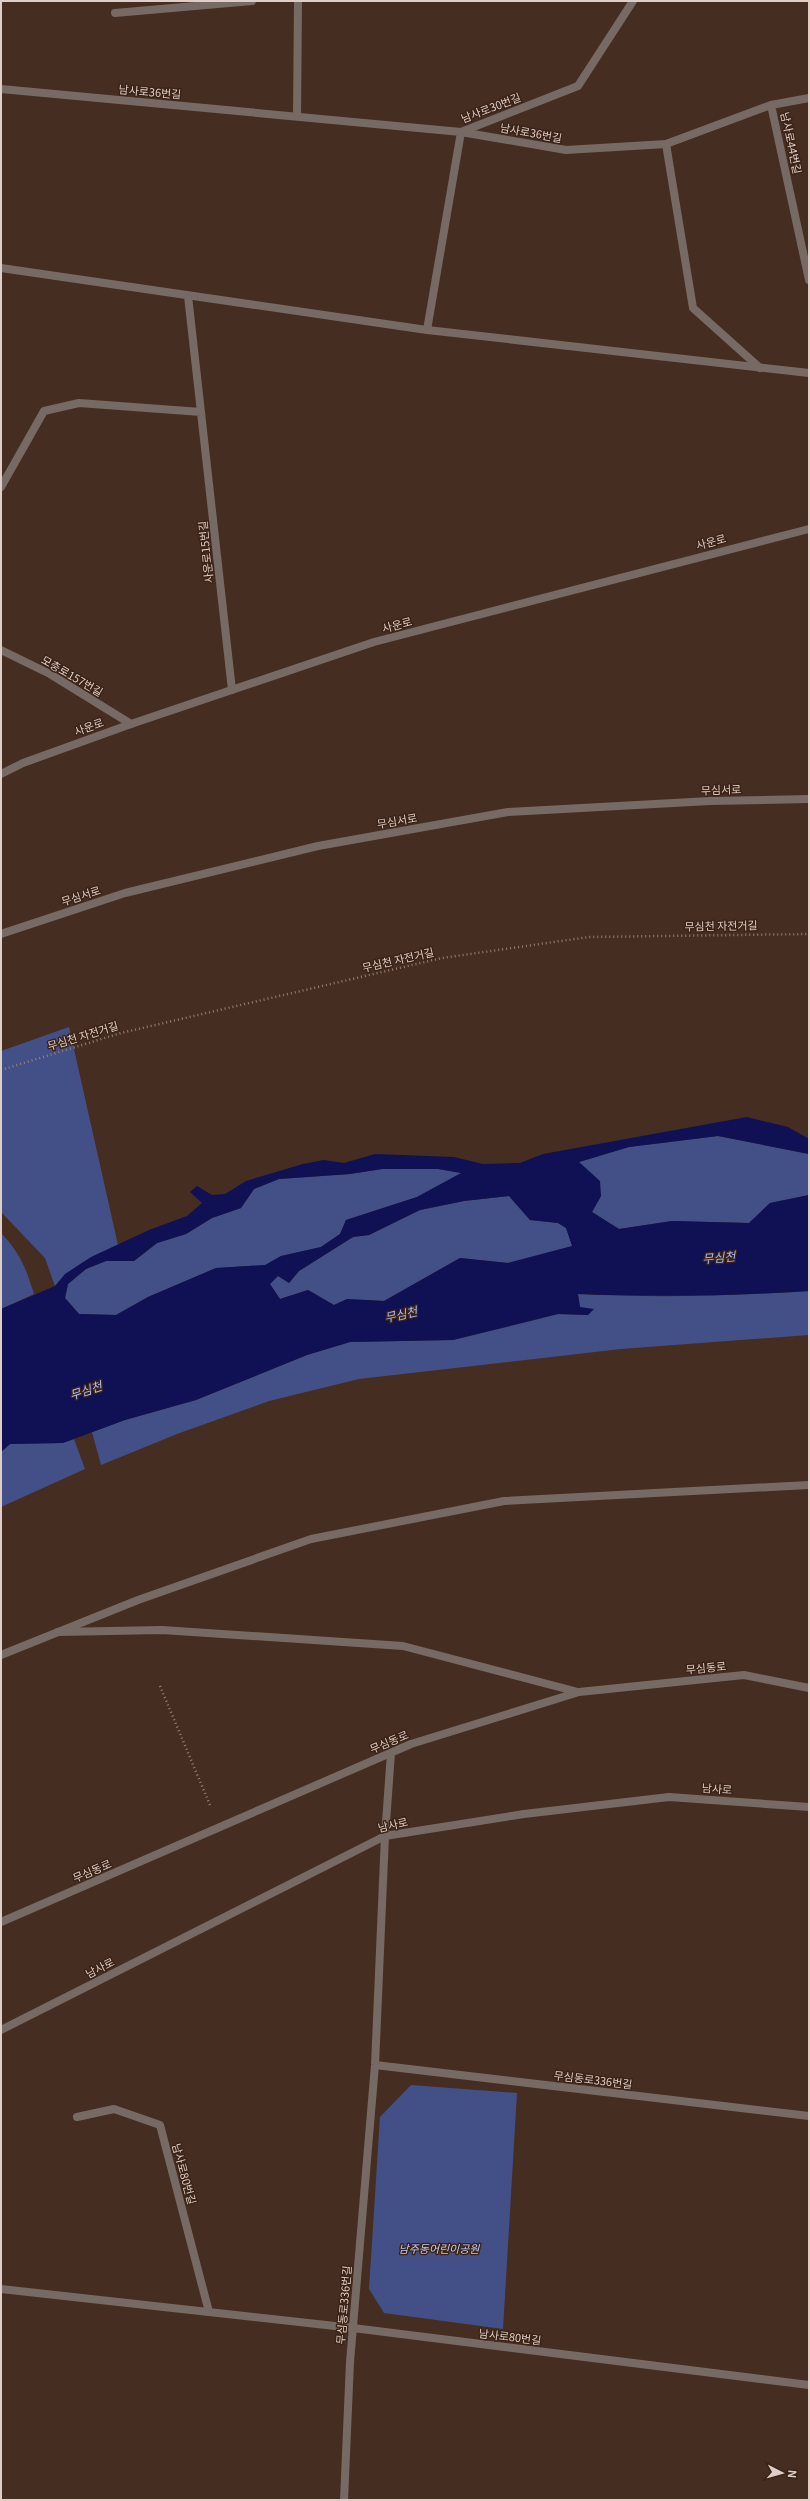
<svg xmlns="http://www.w3.org/2000/svg" width="810" height="2501" font-family="Georgia,'Noto Sans KR',serif">
<rect width="100%" height="100%" fill="#462d21"/>
<path fill="#435087" d="M69,1027L118,1245C94,1256 72,1266 55,1286L45,1258L1,1212V1051Z
M718,1136L809,1154V1195L770,1203L749,1223L672,1221L619,1229L592,1212L601,1196L579,1162L629,1147Z
M382,1169H438L462,1173L417,1197L346,1220L340,1234L321,1247L281,1256L266,1265L216,1268L148,1297L116,1315L79,1314L65,1298L68,1284L86,1269L106,1261H134L157,1243L186,1234L212,1218L241,1208L254,1189L279,1179L350,1174Z
M509,1196L530,1220L558,1223L566,1228L573,1246L508,1263L460,1258L384,1301L347,1299L334,1305L308,1290L280,1299L270,1284L278,1276L289,1283L299,1271L353,1237L369,1235L420,1210L464,1201Z
M1,1233C20,1253 26,1268 34,1294L1,1309Z
M809,1291V1335L621,1349L359,1379L269,1401L177,1434L101,1465L92,1432L125,1420L196,1400L307,1355L350,1342L453,1340L558,1314L588,1315L580,1307L578,1294C655,1298 732,1296 809,1291Z
M74,1439L85,1469L1,1507V1452L10,1444L63,1443Z
M411,2085L517,2093L503,2329L384,2313L369,2289L380,2117Z"/>
<path fill="#101055" fill-rule="evenodd" d="M747,1117L788,1127L809,1139V1154L718,1136L629,1147L579,1162L600,1181L601,1196L592,1212L619,1229L672,1221L749,1223L770,1203L809,1195V1291C732,1296 656,1297 578,1294L580,1307L594,1309L588,1315L558,1314L453,1340L350,1342L307,1355L196,1400L125,1420L63,1443L10,1444L1,1452V1309L55,1286L65,1274L91,1257L149,1230L187,1216L202,1203L190,1192L197,1186L212,1195L225,1194L246,1181L303,1164L324,1160L344,1163L375,1154L454,1157L483,1164L520,1163L543,1154ZM382,1169H438L461,1173L417,1197L346,1220L340,1234L321,1247L281,1256L265,1265L216,1268L148,1297L116,1315L79,1314L65,1298L68,1284L86,1269L106,1261H134L157,1243L186,1234L212,1218L241,1208L254,1189L279,1179L350,1174ZM509,1196L530,1220L558,1223L566,1228L572,1246L508,1263L460,1258L384,1301L347,1299L334,1305L308,1290L280,1299L270,1284L278,1276L289,1283L299,1271L353,1237L369,1235L420,1210L464,1201Z"/>
<g fill="none" stroke-linecap="round" stroke-linejoin="round">
<path stroke="#947f76" stroke-width="2.5" stroke-dasharray="1 3" stroke-linecap="butt" d="M1,1070L121,1033L442,958L589,937L809,934
M160,1686L210,1805"/>
<path stroke="#776a64" stroke-width="8" d="M115,13L252,1
M771,105L809,280
M297,116L298,1
M461,132L566,150L666,144L771,105L809,98
M666,144L693,308L760,368
M77,2117L114,2109L160,2125L209,2312"/>
<path stroke="#776a64" stroke-width="8" d="M1,89L461,132
M1,268L427,330L809,373
M188,296L232,690
M427,330L461,132L578,86L633,1
M1,487L44,411L79,403L201,412
M1,650L50,674L131,724
M1,1655L138,1600L311,1539L504,1501L809,1485
M1,2030L385,1836L524,1814L669,1797L809,1807
M375,2065L809,2116
M1,2289L353,2328L809,2385
M344,2500L350,2362L375,2065L385,1836L391,1753"/>
<path stroke="#776a64" stroke-width="8" d="M1,774L23,763L131,724L374,642L809,529
M1,934L125,893L318,846L508,812L710,801L809,799
M58,1632L162,1630L403,1646L578,1692
M1,1922L411,1744L579,1692L744,1675L809,1688"/>
</g>
<g text-anchor="middle" stroke-width="3" stroke-linejoin="round" paint-order="stroke">
<g font-size="11" fill="#dfcec7" stroke="#3b2317">
<text transform="translate(150 92) rotate(5)" y="4">남사로36번길</text>
<text transform="translate(491 108) rotate(-21)" y="4">남사로30번길</text>
<text transform="translate(531 133) rotate(10)" y="4">남사로36번길</text>
<text transform="translate(791 143) rotate(78)" y="4">남사로44번길</text>
<text transform="translate(711 542) rotate(-15)" y="4">사운로</text>
<text transform="translate(206 552) rotate(-96)" y="4">사운로15번길</text>
<text transform="translate(397 625) rotate(-15)" y="4">사운로</text>
<text transform="translate(72 676) rotate(30)" y="4">모충로157번길</text>
<text transform="translate(89 727) rotate(-20)" y="4">사운로</text>
<text transform="translate(721 790) rotate(-2)" y="4">무심서로</text>
<text transform="translate(397 821) rotate(-10)" y="4">무심서로</text>
<text transform="translate(81 896) rotate(-18)" y="4">무심서로</text>
<text transform="translate(721 926) rotate(-1)" y="4">무심천 자전거길</text>
<text transform="translate(398 960) rotate(-13)" y="4">무심천 자전거길</text>
<text transform="translate(83 1036) rotate(-17)" y="4">무심천 자전거길</text>
<text transform="translate(706 1668) rotate(-6)" y="4">무심동로</text>
<text transform="translate(389 1742) rotate(-23)" y="4">무심동로</text>
<text transform="translate(717 1789) rotate(4)" y="4">남사로</text>
<text transform="translate(393 1825) rotate(-13)" y="4">남사로</text>
<text transform="translate(92 1871) rotate(-23)" y="4">무심동로</text>
<text transform="translate(100 1968) rotate(-27)" y="4">남사로</text>
<text transform="translate(593 2080) rotate(7)" y="4">무심동로336번길</text>
<text transform="translate(184 2174) rotate(75)" y="4">남사로80번길</text>
<text transform="translate(344 2305) rotate(-85)" y="4">무심동로336번길</text>
<text transform="translate(510 2337) rotate(7)" y="4">남사로80번길</text>
</g>
<g font-size="11" font-style="italic" fill="#c1cef8" stroke="#3b2317">
<text x="439" y="2253">남주동어린이공원</text>
</g>
<g font-size="12" font-style="italic" fill="#abbcfa" stroke="#3b2317">
<text transform="translate(719 1258) rotate(-5)" y="4">무심천</text>
<text transform="translate(401 1315) rotate(-13)" y="4">무심천</text>
<text transform="translate(86 1391) rotate(-18)" y="4">무심천</text>
</g>
</g>
<rect width="810" height="2501" fill="none" stroke="#dfcec7" stroke-width="4"/>
<g transform="translate(782 2473) rotate(96)" stroke="#3b2317" stroke-width="3" paint-order="stroke">
<path d="M0-3L7 15L0 10L-7 15Z" fill="#dfcec7"/>
<text y="-6" font-size="11" font-weight="bold" text-anchor="middle" fill="#dfcec7">N</text>
</g>
</svg>
